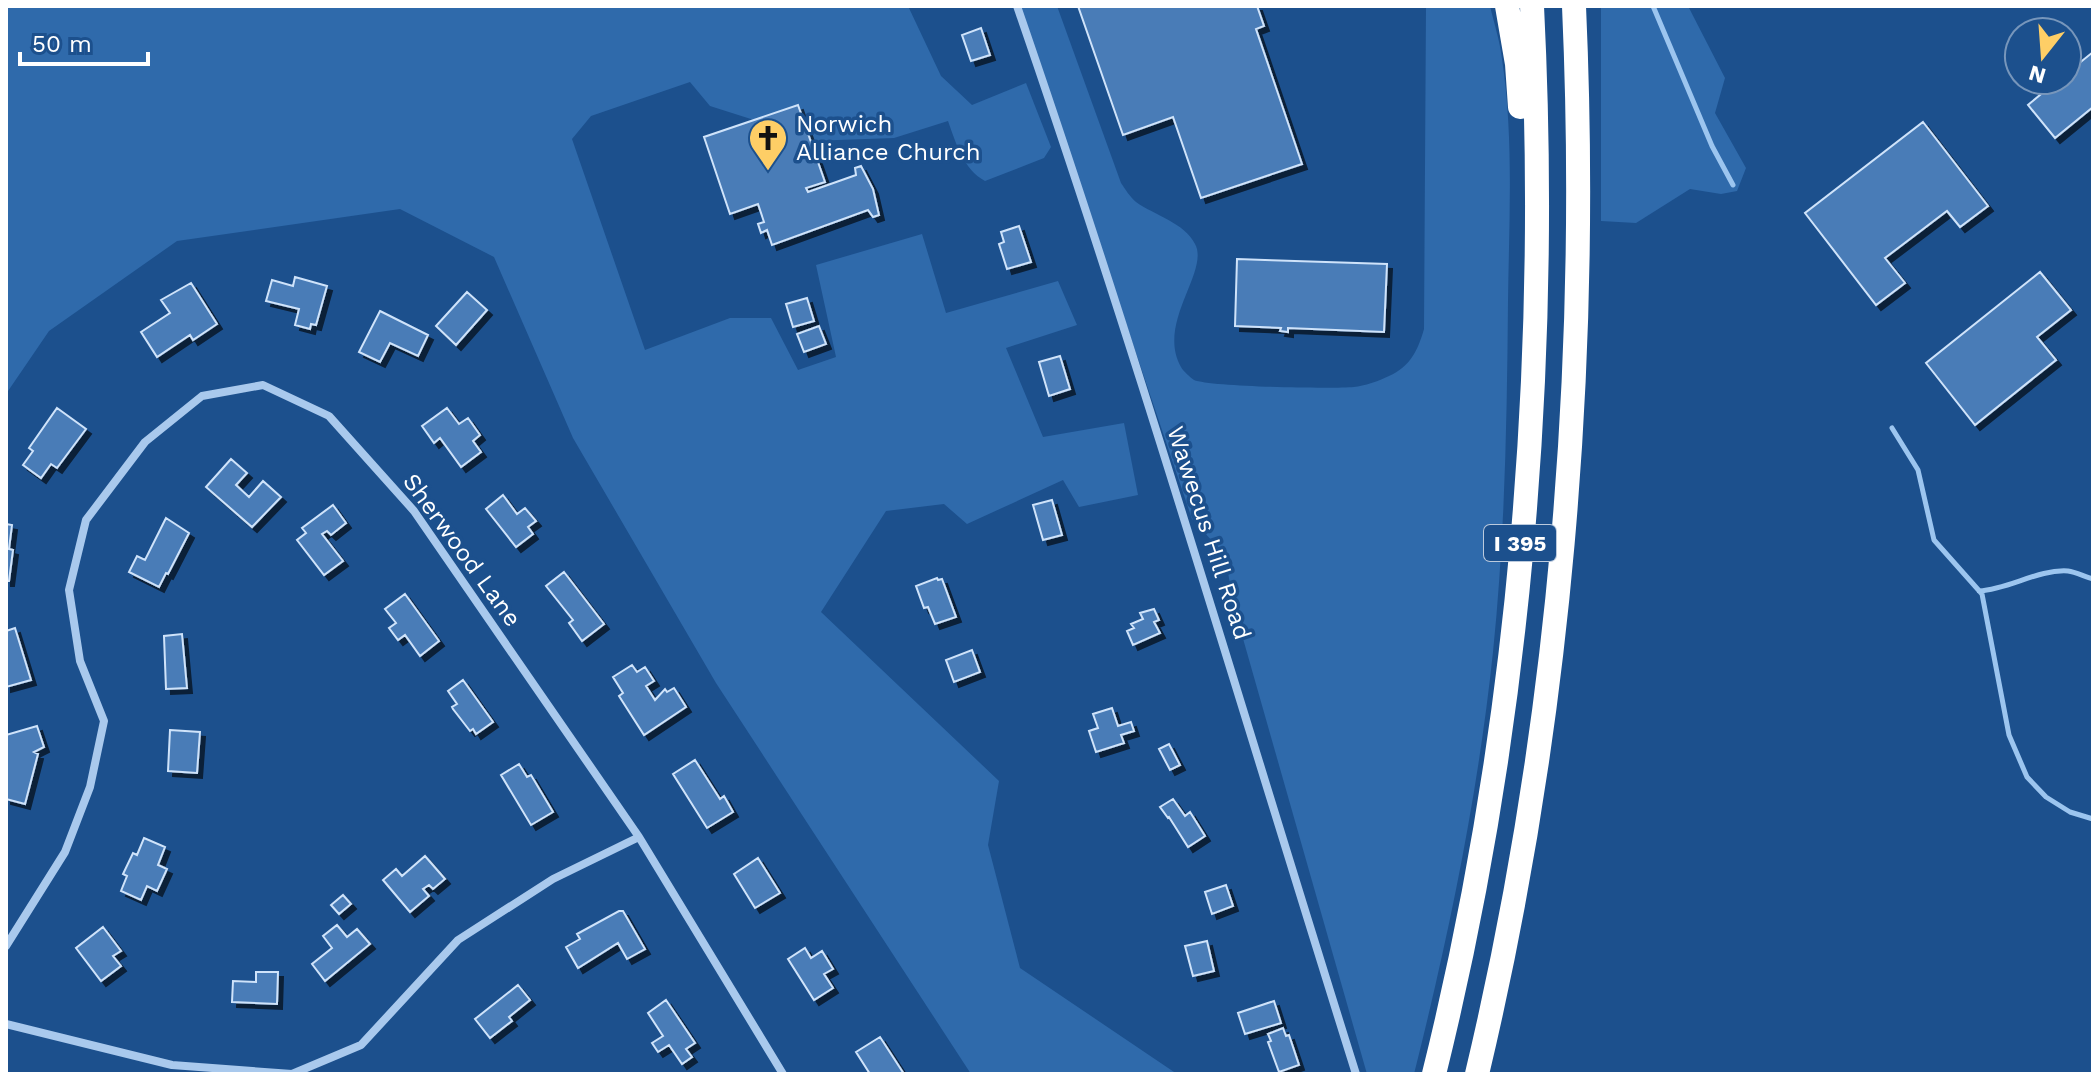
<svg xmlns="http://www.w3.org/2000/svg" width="2099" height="1080" font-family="'Work Sans',sans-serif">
<defs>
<filter id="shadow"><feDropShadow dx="5" dy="5" stdDeviation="0" flood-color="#0009"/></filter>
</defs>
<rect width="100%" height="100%" fill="#1c508d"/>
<path fill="#2f6aab" d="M6,6H908L941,76L972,105L1026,83L1051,147L1044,158L985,181C963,169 956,143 948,121L894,138L810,141L798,105L754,120L710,106L690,82L591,116L572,139L645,350L730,318H771L798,370L836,357L816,265L922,234L946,313L1058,281L1077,325L1006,348L1043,437L1124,423L1138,495L1079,507L1063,480L967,524L944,504L886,511L821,612L999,781L988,845L1020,968L1177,1074H971L716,683L573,438L494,257L400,209L177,241L49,331L6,394Z
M1019,6H1057L1121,183C1125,189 1130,197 1136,202C1154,215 1185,223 1195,244C1210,271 1156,323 1181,367C1183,371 1191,378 1194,380C1211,387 1332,389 1354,387C1364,386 1379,381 1389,376C1410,367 1418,350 1424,329L1426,6H1490C1494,23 1500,41 1502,59C1514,138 1509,221 1508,301C1507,418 1505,536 1493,652C1478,794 1449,935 1414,1074H1367L1234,607L1225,555L1192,519Z
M1601,6H1688L1725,78L1715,113L1746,168L1737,191L1721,194L1690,189L1636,223L1601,221Z"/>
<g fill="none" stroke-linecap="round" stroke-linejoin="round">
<path stroke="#9cc5ef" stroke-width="5" d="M1653,6L1712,146L1733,185
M1892,428L1918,470L1934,540L1982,594L2009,735L2027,777L2046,797L2070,812L2093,819
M1979,591C2010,589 2038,569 2068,571C2076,572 2085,577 2093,579"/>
</g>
<path fill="#497cb7" stroke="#cfe3fa" stroke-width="2" filter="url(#shadow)" d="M1078,6H1257L1264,26L1256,29L1302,164L1201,198L1173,117L1123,135Z
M981,28L990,55L971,61L962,35Z
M2093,52V107L2055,138L2028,105L2058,80H2067V73Z
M798,105L825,182L806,188L808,192L856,175L855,168L861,166L873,189L879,215L873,217L868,210L772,245L767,230L761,233L758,224L764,222L758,204L730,214L704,137Z
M1923,122L1988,206L1960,227L1947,211L1885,258L1905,283L1876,305L1805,213Z
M1019,226L1031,262L1007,269L999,244L1004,242L1001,232Z
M1237,259L1387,264L1384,332L1288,328V332L1280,331L1281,328L1235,326Z
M2040,272L2071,310L2037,337L2056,360L1975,425L1926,363Z
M295,277L327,286L316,325L311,324L310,329L295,325L299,309L266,301L272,280L293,286Z
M191,283L217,324L193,340L190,335L157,357L141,332L170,313L161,300Z
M467,292L487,310L456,345L436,326Z
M807,298L814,321L793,327L786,304Z
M380,311L428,335L418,356L390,343L380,362L359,352Z
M819,326L826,344L804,352L797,334Z
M1060,356L1070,389L1049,396L1039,362Z
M57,408L86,429L57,468L51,464L41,478L23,465L33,451L29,448Z
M447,408L459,424L468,418L480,435L473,441L481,452L461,467L440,438L434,443L422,426Z
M231,459L247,473L236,485L249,497L263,481L281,497L252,527L206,487Z
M503,495L517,514L525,508L536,521L528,527L533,534L516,547L486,509Z
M1052,500L1062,535L1043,540L1033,505Z
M333,505L346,523L331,535L327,531L322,534L343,561L324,575L297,540L306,533L302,528Z
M166,518L189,533L168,574L166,573L159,587L129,572L137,556L145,560Z
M6,524L12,525L9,549L13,550L9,581H6Z
M564,572L604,624L582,641L569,623L573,620L546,586Z
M937,578L938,580L942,579L956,617L935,624L928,607L924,608L916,586Z
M405,594L439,641L420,656L405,635L398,640L389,628L396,623L385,609Z
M1154,609L1159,620L1154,622L1160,633L1133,645L1127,631L1134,628L1131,624L1143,619L1140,613Z
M15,628L31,680L6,687V631Z
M182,634L187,688L166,689L164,636Z
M972,650L980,672L954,682L946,660Z
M632,665L637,672L645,667L654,681L646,686L655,700L665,689L667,692L674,688L686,707L644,735L619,696L623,693L613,677Z
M463,680L493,722L476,734L473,729L470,731L453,709L452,707L457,704L448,691Z
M1112,708L1118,726L1131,722L1134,731L1121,735L1124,743L1096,752L1089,731L1098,728L1093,714Z
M37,726L44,747L34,752L38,754L25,804L6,799V735Z
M170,730L200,732L197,773L168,771Z
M1169,744L1180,765L1170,770L1159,749Z
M695,760L720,799L724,796L733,812L707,828L673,774Z
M519,764L527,777L531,775L553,812L531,825L501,775Z
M1173,799L1185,816L1190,812L1205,836L1188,847L1169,817L1168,818L1160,807Z
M144,838L165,847L158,865L167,869L157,891L147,886L141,900L121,891L127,876L123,874L133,853L137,855Z
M425,856L445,879L433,889L429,885L423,889L429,896L410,912L383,880L396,869L402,876Z
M758,858L780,893L755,908L734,874Z
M1226,885L1233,906L1212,914L1205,892Z
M343,895L351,904L339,914L331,905Z
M619,911H623L645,949L627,959L618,943L578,968L566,947L580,939L577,934Z
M337,925L347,937L357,929L370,944L325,981L312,964L332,948L323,936Z
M103,927L121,951L113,956L121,966L101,981L76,948Z
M1207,941L1214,971L1193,976L1185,946Z
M805,948L811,958L822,951L833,969L824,974L833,988L814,1000L788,959Z
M256,972H278L277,1004L232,1002L233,981L256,982Z
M518,985L530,1000L509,1017L512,1021L490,1038L475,1019Z
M666,1000L695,1043L686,1049L692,1057L682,1064L669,1045L658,1052L652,1043L663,1036L648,1013Z
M1274,1001L1281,1023L1245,1034L1238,1013Z
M1283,1028L1286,1036L1289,1035L1299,1065L1279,1072L1268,1042L1271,1041L1268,1034Z
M880,1037L904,1074H870L856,1052Z"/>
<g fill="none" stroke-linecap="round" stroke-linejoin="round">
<path stroke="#a9c9ed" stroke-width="8" d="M1017,6C1139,359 1244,718 1356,1074
M6,946L65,852L90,787L104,721L80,661L69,590L86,520L145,442L202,396L263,385L329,416L414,511L639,837L783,1074
M6,1024L172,1065L292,1074L361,1045L458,940L553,879L639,837"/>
<path stroke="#fff" stroke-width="24" d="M1507,6L1517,64L1520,107
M1434,1074C1520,728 1550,362 1532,6
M1477,1074C1560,726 1590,363 1574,6"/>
</g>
<defs>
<symbol id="church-pin" viewBox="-11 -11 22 30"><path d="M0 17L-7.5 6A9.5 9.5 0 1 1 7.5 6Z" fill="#fece66" stroke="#1c508d"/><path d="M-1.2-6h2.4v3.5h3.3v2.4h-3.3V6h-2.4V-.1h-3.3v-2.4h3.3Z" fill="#111"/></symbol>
</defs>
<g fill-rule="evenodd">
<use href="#church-pin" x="746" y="116" width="44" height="60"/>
</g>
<g text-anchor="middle" stroke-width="7" stroke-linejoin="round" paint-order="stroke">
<rect fill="#1c508d" stroke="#bbcadd" stroke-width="2" x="1484" y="525" width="72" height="36" rx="6"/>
<g font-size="22" font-weight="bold" fill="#fff">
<text x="1520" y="551">I 395</text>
</g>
<g font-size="24" fill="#fff" stroke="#1c508d" text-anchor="start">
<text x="796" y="132">Norwich<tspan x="796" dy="28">Alliance Church</tspan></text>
</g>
<g font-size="24" fill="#fff" stroke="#1c508d">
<text transform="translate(1209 533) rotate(72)" y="8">Wawecus Hill Road</text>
<text transform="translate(462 550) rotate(54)" y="8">Sherwood Lane</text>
</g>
</g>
<rect width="2099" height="1080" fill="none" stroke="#ffffff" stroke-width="16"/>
<g transform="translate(2043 56) rotate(197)"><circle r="38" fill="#1c508d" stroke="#7796bb" stroke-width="2"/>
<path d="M0-6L14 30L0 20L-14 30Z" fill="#fece66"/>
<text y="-12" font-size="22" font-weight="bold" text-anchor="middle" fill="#ffffff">N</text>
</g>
<path d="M20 52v12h128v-12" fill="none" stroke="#ffffff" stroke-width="4"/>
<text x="32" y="52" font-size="24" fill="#ffffff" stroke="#1c508d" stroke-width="6" paint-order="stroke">50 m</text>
</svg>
